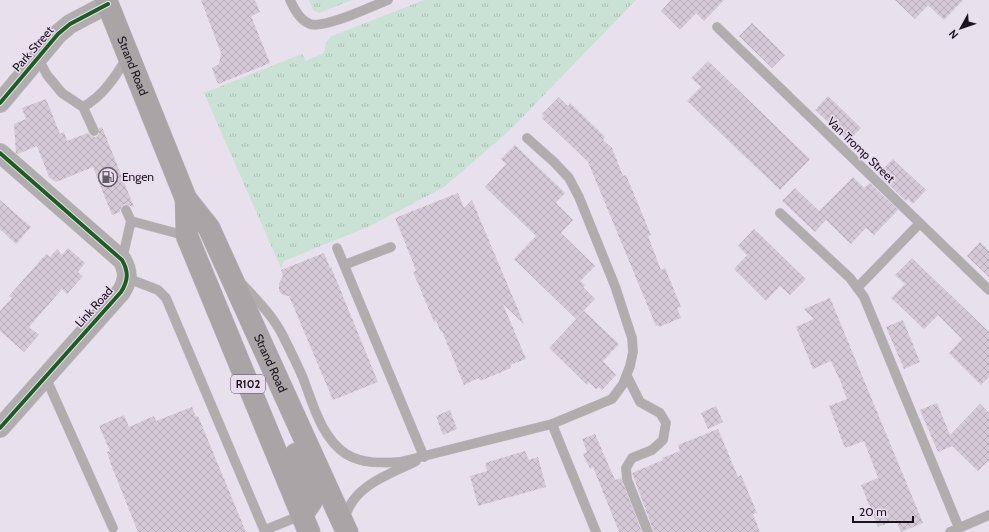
<svg xmlns="http://www.w3.org/2000/svg" width="989" height="532" font-family="Cabin,sans-serif">
<defs>
<pattern id="grass-tufts" width="24" height="20" patternUnits="userSpaceOnUse"><rect width="24" height="20" fill="#cae1d5"/><path d="M3 7l-1-3M5 7V3M7 7l1-3M15 17l-1-3M17 17v-4M19 17l1-3" fill="none" stroke="#adc0b6"/></pattern>
<pattern id="building-cross-hatch" width="8" height="8" patternUnits="userSpaceOnUse"><rect width="8" height="8" fill="#d5c9d8"/><path d="M0 0l8 8M0 8l8-8" fill="none" stroke="#b6acb9"/></pattern>
</defs>
<rect width="100%" height="100%" fill="#e8e0ec"/>
<path fill="url(#grass-tufts)" d="M309,0H352L319,13L313,10Z
M424,0H636L509,131L444,187L370,226L284,261L281,268L204,93L302,54L306,61L324,53L326,42L332,36Z"/>
<path fill="url(#building-cross-hatch)" d="M201,0H255L260,12L251,16L270,63L218,84L212,68L219,64L221,53Z
M671,0H724L704,21L696,13L680,30L661,11Z
M895,0H963L944,20L928,5L915,19Z
M752,23L785,55L772,68L739,36Z
M708,61L810,159L780,190L687,101L701,87L691,78Z
M828,96L861,128L848,141L815,110Z
M559,97L568,106L570,103L605,137L603,140L612,148L623,176L626,175L651,235L648,236L661,270L665,268L681,307L677,308L681,318L659,327L658,325L656,326L588,162L542,118L544,116L542,114Z
M46,99L60,134L64,132L67,141L88,133L91,136L96,137L99,134V128L102,127L134,207L124,204L121,207L120,212L112,215L93,167L56,182L49,177L37,146L18,154L16,153L14,124L26,119L22,108Z
M515,145L565,193L556,203L573,220L561,233L595,266L580,281L585,285L583,287L595,299L576,319L514,259L536,236L485,187L506,164L501,159Z
M893,159L926,190L913,204L908,199L906,201L878,174Z
M853,177L864,188L870,183L898,210L874,235L866,228L851,244L826,220L815,232L782,201L795,188L819,211Z
M458,193L464,208L472,200L524,324L503,304L526,359L510,365L511,368L480,381L479,378L464,385L442,331L441,332L436,321L434,322L419,286L413,272L416,271L412,260L395,218Z
M0,200L31,227L16,244L0,229Z
M754,229L806,279L790,295L780,286L766,301L734,269L747,255L738,246Z
M980,242L989,251V277L967,256Z
M68,248L85,263L78,272L83,276L67,294L62,289L29,327L39,335L24,352L0,331V311L12,298L9,296L46,254L50,257L57,249L62,255Z
M324,253L330,268L331,267L378,382L333,400L289,296L283,295L279,291V283L283,276L281,270Z
M912,258L989,332V377L981,385L949,353L962,339L938,315L924,329L891,298L905,284L895,275Z
M830,298L923,523L901,532L896,520L878,527L861,485L878,478L864,441L845,448L829,406L847,399L841,383L831,361L813,369L796,327L814,319L804,309Z
M584,311L619,344L603,361L616,375L602,390L599,387L596,389L589,382L587,385L549,348Z
M903,320L920,362L904,369L886,327Z
M937,403L950,435L980,404L989,413V460L978,471L952,446L938,452L920,410Z
M716,406L723,422L708,429L701,413Z
M192,407L196,417L198,416L246,532H138L112,467L107,452L110,451L99,426L124,415L129,427L154,416L156,421Z
M450,410L457,429L443,435L436,416Z
M718,429L738,477L741,475L757,513L753,514L760,532H654L632,473L663,460L662,458L680,451L678,445Z
M595,434L615,480L621,478L642,532H619L593,467L590,469L583,454L587,452L582,439Z
M525,451L529,460L538,457L546,487L478,506L470,476L487,471L485,463Z"/>
<g fill="none" stroke-linecap="round" stroke-linejoin="round">
<defs>
<path id="lane" d="M290,0C294,9 301,21 310,24C325,29 372,6 388,0
M717,27L989,290
M38,58L47,75L62,93L83,107L94,131
M83,107C103,96 115,77 127,58
M527,138L554,162L569,178L579,197L615,286L632,338L633,352L630,366L623,384L612,399L552,424
M780,213L850,278L864,297L959,528
M131,221L187,236
M337,248L424,457
M122,260L131,221L126,210
M344,265L391,247
M127,278L158,290L166,298L265,532
M242,284C257,300 273,316 283,336C290,350 297,364 303,378C313,404 321,437 346,454C363,464 381,463 400,462L552,424L596,532
M857,288L920,223
M45,376L113,528
M627,376L640,402L660,413L666,423L663,440L652,450L632,458L626,468L627,479L648,532
M344,519C347,511 350,503 356,497C370,480 397,471 416,461
M265,530L302,515
M950,532L989,515"/>
<path id="street" d="M0,103L58,34L70,24L108,4
M0,153L122,260C129,272 128,281 121,292L0,428"/>
<g id="primary">
<path id="s1" d="M106,0L186,199L209,228L347,532"/>
<path d="M186,199L187,236L309,532"/>
<path d="M296,454L308,484L311,502L302,515"/>
</g>
</defs>
<use href="#lane" stroke="#c2bcc6" stroke-width="10"/>
<use href="#street" stroke="#c2bcc6" stroke-width="20"/>
<use href="#primary" stroke="#c2bcc6" stroke-width="23"/>
<use href="#lane" stroke="#b1acad" stroke-width="9"/>
<use href="#street" stroke="#b1acad" stroke-width="19"/>
<use href="#primary" stroke="#aaa4a7" stroke-width="22"/>
<defs>
<path id="cycleway" d="M0,103L58,34L70,24L108,4
M0,153L122,260C129,272 128,281 121,292L0,428"/>
</defs>
<use href="#cycleway" stroke="#e9dcf0" stroke-width="6"/>
<use href="#cycleway" stroke="#1b5e20" stroke-width="4"/>
</g>
<defs>
<symbol id="fuel-ring" viewBox="-11 -11 22 22"><circle r="9.5" fill="#e9dcf0" stroke="#615b64" stroke-width="1.5"/><path d="M-5.5-6h7V0h2V4h1.3V-2.5L3-4.5l.8-.8L6-3V5H2.5V1h-1V6h-7ZM-4.2-4.7v3.2H.2V-4.7Z" fill="#615b64"/></symbol>
</defs>
<g fill-rule="evenodd">
<use href="#fuel-ring" x="97" y="166" width="22" height="22"/>
</g>
<g text-anchor="middle" stroke-width="3" stroke-linejoin="round" paint-order="stroke">
<rect fill="#e9dcf0" stroke="#57505b" stroke-width="1" x="231" y="375" width="34" height="18" rx="3"/>
<g font-size="11" font-weight="bold" fill="#19141b">
<text x="248" y="388">R102</text>
</g>
<g font-size="12" fill="#19141b" stroke="#e9dcf0">
<text transform="translate(33 49) rotate(-49)" y="4">Park Street</text>
<text dy="4" stroke="none"><textPath href="#s1" startOffset="71">Strand Road</textPath></text>
<text transform="translate(861 150) rotate(44)" y="4">Van Tromp Street</text>
<text transform="translate(94 307) rotate(-48)" y="4">Link Road</text>
<text dy="4" stroke="none"><textPath href="#s1" startOffset="400">Strand Road</textPath></text>
</g>
<g font-size="12" fill="#19141b" stroke="#e9dcf0" text-anchor="start">
<text x="122" y="181">Engen</text>
</g>
</g>
<g transform="translate(961 28) rotate(230)" stroke="#e9dcf0" stroke-width="3" paint-order="stroke">
<path d="M0-3L7 15L0 10L-7 15Z" fill="#19141b"/>
<text y="-6" font-size="11" font-weight="bold" text-anchor="middle" fill="#19141b">N</text>
</g>
<path d="M853 516v6h60v-6" fill="none" stroke="#19141b" stroke-width="2"/>
<text x="859" y="516" font-size="12" fill="#19141b" stroke="#e9dcf0" stroke-width="3" paint-order="stroke">20 m</text>
</svg>
